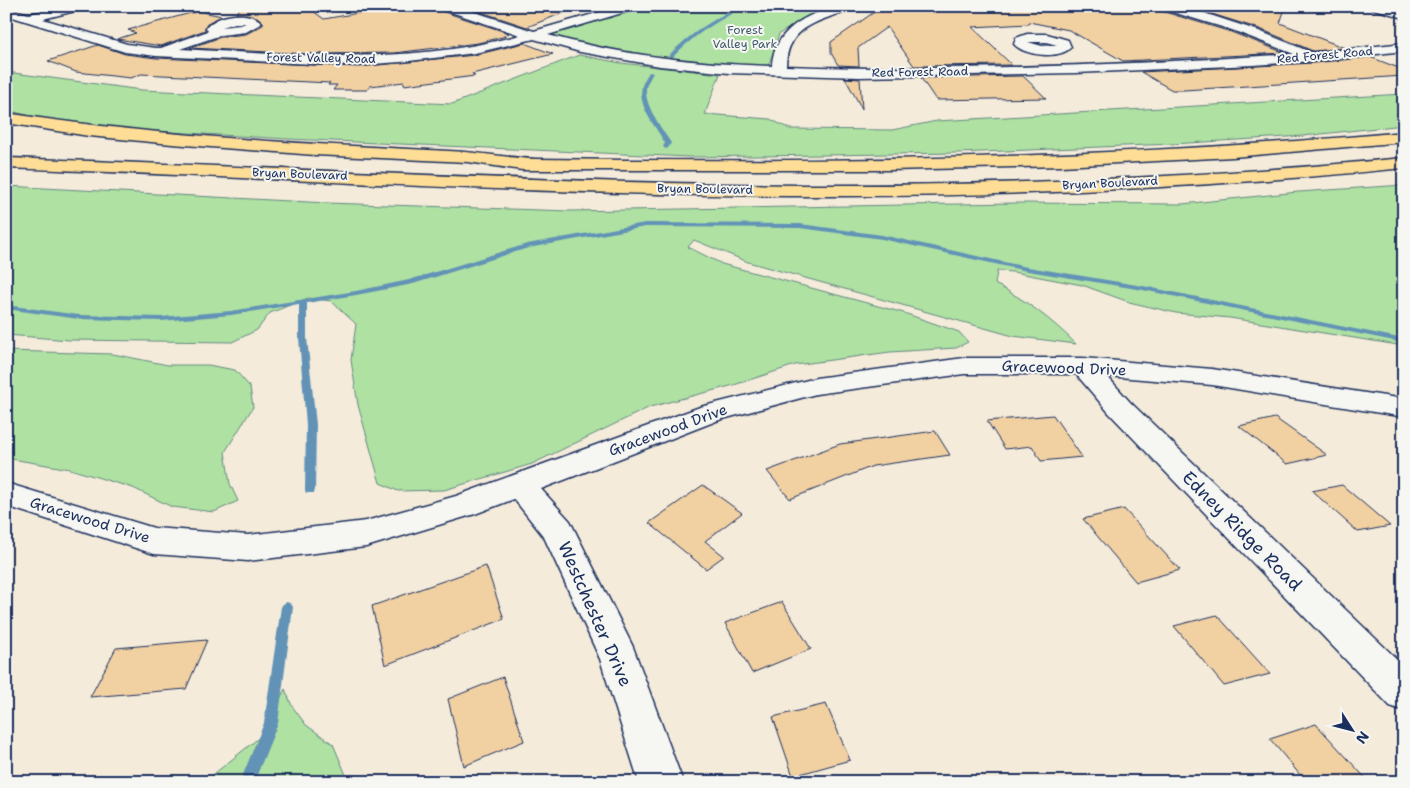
<svg xmlns="http://www.w3.org/2000/svg" width="1410" height="788" font-family="'Shantell Sans',sans-serif">
<rect width="100%" height="100%" fill="#f4ebda"/>
<filter id="ink" filterUnits="userSpaceOnUse"><feTurbulence type="fractalNoise" baseFrequency=".02" numOctaves="2"/><feDisplacementMap in="SourceGraphic" scale="10" xChannelSelector="R" yChannelSelector="G"/><feConvolveMatrix kernelMatrix="1 2 1 2 8 2 1 2 1" color-interpolation-filters="sRGB"/></filter>
<g filter="url(#ink)">
<path fill="#aee1a2" stroke="#648880" d="M647,6H838L809,16L779,34L767,70L621,52L546,35Z
M579,55L621,63L720,74L705,114L770,119L790,129L892,130L937,121L1404,94V125L1303,136L1172,144L958,153L689,157L288,139L120,129L39,118L6,110V72L142,90L452,104Z
M1404,185V346L1230,318L1176,313L1129,302L1082,285L1013,272L997,271L995,284C1026,300 1052,320 1076,344L1013,336L748,262L694,240L688,247L722,264L904,313L959,332L968,342L956,348L890,352L795,365L734,385L650,407L532,464L444,490L398,491L380,483L358,405L351,360L356,324L331,301L308,298L270,313L257,330L232,342L70,340L6,335V186L327,203L570,211L1015,203L1182,204L1298,192Z
M6,351L113,354L168,365H208L235,370L250,387L253,407L225,452L230,484L238,501L214,512L172,507L133,488L70,469L6,458Z
M285,689L292,706L306,725L333,744L349,782H204L261,736Z"/>
<g fill="none" stroke-linecap="round" stroke-linejoin="round">
<path fill="#6293b7" fill-rule="evenodd" d="M740,6H745C716,23 697,32 673,57H669V55C690,34 713,19 740,6Z
M649,72L653,73C651,76 649,80 647,84C641,102 662,128 671,143L668,148L666,149L663,147L665,143C656,127 637,106 642,86C643,81 647,76 649,72Z
M645,223L800,224L882,235L1022,266L1143,286L1404,339V343L1143,290L1022,270L882,239L800,228L645,227L528,248L413,284L356,295L307,303V338L316,425L315,490L314,493H306L305,490L306,425L299,338V304L231,315L161,321L79,319L6,309V305L79,315L161,317L231,311L356,291L409,280L527,244Z
M287,602L291,604L293,607L278,723L254,782H240L264,723L281,607L283,604Z"/>
</g>
<path fill="#f1d0a2" stroke="#1b2f5e" d="M242,6H306L324,19L398,6H435L438,10L509,33L504,36H506L478,43L394,53L308,54L190,48L221,37L246,34L263,25V22L257,17L236,13Z
M463,6H576V8L527,27Z
M883,6H891L895,12L906,6H1155L1158,10L1231,32L1285,53L1123,61L1069,30L1029,22V24L972,27L1012,65L914,66L887,27L858,48L859,66L838,65L831,53V42Z
M1186,6H1286L1280,23L1345,48L1313,51L1260,29Z
M198,11L222,16L209,22L205,27V30L161,46L117,39L136,33L128,30Z
M524,43L553,54L472,74L475,76L404,85V82L370,86L367,90H333L337,85H328L330,83L141,74L131,78L76,72L48,61L98,45L125,54L156,58L359,67L475,55Z
M1370,57L1404,70V76L1184,90H1172L1141,72L1314,63Z
M1023,76L1046,98L936,100L921,78Z
M845,78L860,79L862,109Z
M1053,415L1082,457L1041,461L1032,446L1005,449L987,421Z
M1275,418L1327,455L1287,464L1239,426Z
M935,431L950,455L873,466L790,499L767,471L840,444Z
M703,485L742,513L705,541L724,556L706,569L649,523Z
M1342,485L1390,526L1358,532L1312,491Z
M1124,509L1180,570L1136,582L1083,519Z
M486,566L504,619L385,665L372,606Z
M782,602L811,649L752,673L725,623Z
M1217,615L1270,674L1224,686L1174,626Z
M207,640L186,689L90,697L116,648Z
M503,677L524,741L464,766L448,699Z
M826,704L850,760L793,776L773,717Z
M1316,724L1369,782H1306L1270,739Z"/>
<g fill="none" stroke-linecap="round" stroke-linejoin="round">
<defs>
<path id="street" d="M66,6H89L87,8L43,19L127,44L156,48H161L208,31L206,28C216,14 250,9 262,23L246,32L221,35L180,49C293,55 410,66 520,35L439,8L437,6H456L534,31L621,6H641L639,8L548,35C621,55 697,64 772,66C774,25 819,6 856,6C851,11 844,12 838,14C809,24 787,32 786,66C955,72 1126,65 1294,54L1232,30L1159,8L1157,6H1178L1204,13L1259,31L1313,53L1404,43V51L1314,61L1253,65L1076,73L859,77L729,73L660,66L580,52L534,39L475,53L401,62L359,65L314,64L156,56L125,52L6,15V8L29,14ZM235,23H246L240,25L222,27Z
M1369,6H1389L1404,10V18L1371,8Z
M1027,34H1047L1068,40L1071,47C1060,60 1024,56 1014,44L1016,38ZM1028,42H1046L1057,45L1042,46Z
M964,358H1083L1212,369L1404,399V417L1212,385L1107,376L1130,402L1404,666V711L1390,706L1110,414L1076,374H964L816,394L719,420L541,489L570,521L633,647L683,782H639L600,659L544,537L514,499L475,514L366,547L248,561L154,554L6,506V483L154,528L248,535L366,521L456,496L700,407L816,378Z"/>
<path id="highway" d="M6,113C153,136 301,144 449,151C478,152 507,158 536,159C825,163 1115,159 1404,132V142L1233,157L1061,166L889,170H522L468,162L315,155L172,144L89,136L6,123Z
M6,158C285,167 563,185 842,185C1030,185 1217,176 1404,158V168C1217,187 1030,196 842,196C563,197 285,178 6,168Z"/>
</defs>
<use href="#street" stroke="#1b2f5e" stroke-width="3"/>
<use href="#highway" stroke="#1b2f5e" stroke-width="3"/>
<use href="#street" fill="#f6f6f2" fill-rule="evenodd"/>
<use href="#highway" fill="#fedd96" fill-rule="evenodd"/>
</g>
</g>
<g text-anchor="middle" stroke-width="4" stroke-linejoin="round" paint-order="stroke">
<g font-size="12" fill="#405c6f" stroke="#f6f6f2">
<text x="745" y="34">Forest<tspan x="745" dy="14">Valley Park</tspan></text>
</g>
<g font-size="12" fill="#1b2f5e" stroke="#f6f6f2">
<text transform="translate(1325 55) rotate(-5)" y="4">Red Forest Road</text>
<text transform="translate(321 58) rotate(1)" y="4">Forest Valley Road</text>
<text transform="translate(920 72) rotate(-1)" y="4">Red Forest Road</text>
<text transform="translate(300 174) rotate(2)" y="4">Bryan Boulevard</text>
<text transform="translate(1110 183) rotate(-3)" y="4">Bryan Boulevard</text>
<text transform="translate(705 189) rotate(1)" y="4">Bryan Boulevard</text>
</g>
<g font-size="15" fill="#1b2f5e" stroke="#f6f6f2">
<text transform="translate(1064 368) rotate(2)" y="5">Gracewood Drive</text>
<text transform="translate(668 430) rotate(-20)" y="5">Gracewood Drive</text>
<text transform="translate(90 520) rotate(17)" y="5">Gracewood Drive</text>
</g>
<g font-size="18" fill="#1b2f5e" stroke="#f6f6f2">
<text transform="translate(1242 531) rotate(45)" y="6">Edney Ridge Road</text>
<text transform="translate(595 614) rotate(66)" y="6">Westchester Drive</text>
</g>
</g>
<rect width="1410" height="788" fill="none" stroke="#f6f6f2" stroke-width="25"/>
<rect x="12" y="12" width="1385" height="763" fill="none" stroke="#1b2f5e" stroke-width="2" filter="url(#ink)"/>
<g transform="translate(1352 730) rotate(126)" stroke="#f6f6f2" stroke-width="4" paint-order="stroke">
<path d="M0-4L9 19L0 12L-9 19Z" fill="#1b2f5e"/>
<text y="-8" font-size="14" font-weight="bold" text-anchor="middle" fill="#1b2f5e">N</text>
</g>
</svg>
